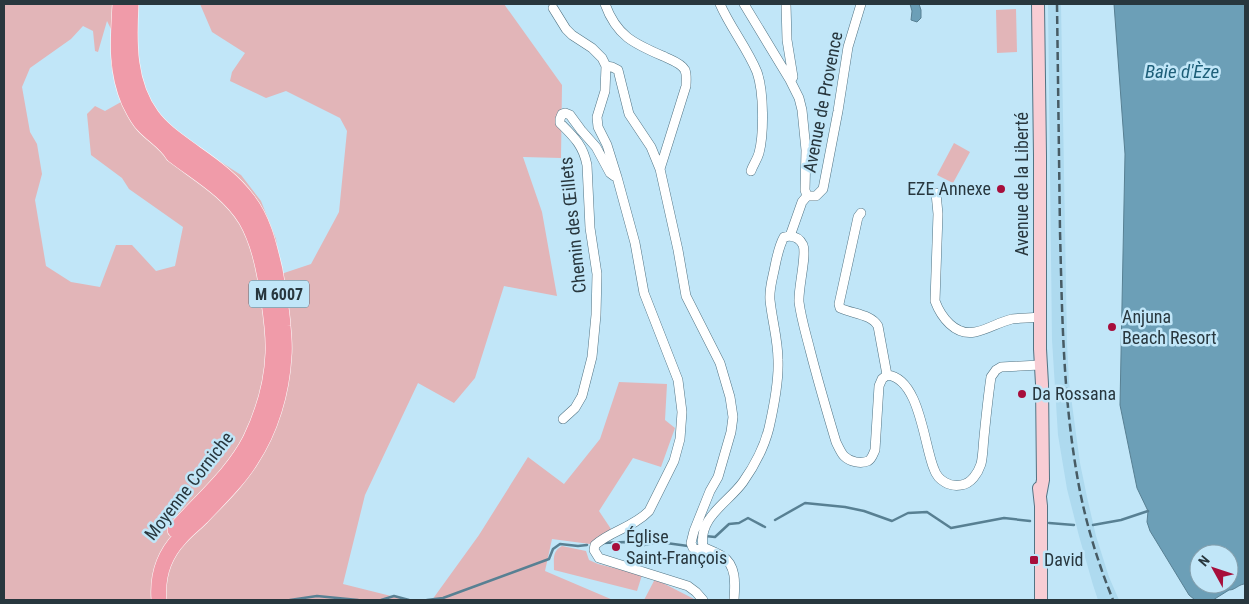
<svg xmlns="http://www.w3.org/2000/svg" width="1249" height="604" font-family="'Roboto Condensed',sans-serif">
<rect width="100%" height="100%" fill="#c1e6f8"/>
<path fill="#aedaef" d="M1048,4H1061L1067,342L1069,382L1080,463L1087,497L1096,536L1109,577L1119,600H1098L1093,585L1079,536L1067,489L1058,435L1052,340Z"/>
<path fill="#e2b5b8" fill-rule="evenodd" d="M4,4H139L135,27L140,73L149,98L164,123L179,135L241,175L261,201L276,239L281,274L311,264L339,212L347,131L340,118L286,91L266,98L230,81L232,72L245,53L212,32L200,4H504L562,85L561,158L523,157L542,212L557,296L504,286L475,378L454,403L418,383L365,495L343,584L407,600H4ZM107,21L113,33L111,65L121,102L105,111L95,106L87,114L91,155L122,178L129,189L183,227L175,266L156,271L132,245H116L100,287L71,282L46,266L35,200L42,174L37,144L30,132L22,87L30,68L71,39L83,26L93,31L95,51L98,52Z
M1016,9L1017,52L997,53L996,10Z
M954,143L970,152L953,183L937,175Z
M619,382L667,384L665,420L675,428L661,467L633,458L599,511L611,529L590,544L552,539L545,571L613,600H432L479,535L528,457L564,484L600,439Z
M562,546L586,551L589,560L598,564L642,575L637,591L554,570C554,559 552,551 562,546Z
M655,579L694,599L695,600H644Z"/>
<path fill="#6c9fb7" stroke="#588093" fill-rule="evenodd" d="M910,4H919L921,10V18L917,22L911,20L912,11Z
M1114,4H1245V585L1244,584C1238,585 1235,590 1229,590L1213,600H1195L1189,595L1150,531L1147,522L1148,511L1137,488L1120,405L1125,154ZM1199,554H1229V584H1199Z"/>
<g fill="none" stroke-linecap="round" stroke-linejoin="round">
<path stroke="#588093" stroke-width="2.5" d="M775,520L805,503L845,507L864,511L892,521L908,513L927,512L951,528L1004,518L1030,521
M1049,523L1074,525
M1093,525L1121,520L1148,511
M705,536L715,537L729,524L739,523L748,518L765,527
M603,543L626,542L644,545L659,542L688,546
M290,600L317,596L358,600
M381,600L394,596L409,600
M427,600L443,598L549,559L553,549L560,544L578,546L587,545"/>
<defs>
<path id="street" d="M605,4C617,37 635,44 665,57C671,60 681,63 685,70C687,75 686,81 686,86L660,169
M720,4C730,27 747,48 757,72C764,92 764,134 759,153C757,160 753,165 751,171
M744,4L790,80L799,98L802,110L806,150L805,190L807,196H816L823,189L838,111L848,47L861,4
M786,4L787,40L793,77L791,80
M553,8L566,29L572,35L592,48L602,58L606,66L605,91L597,117L598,127L607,145L617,177L635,243L644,293L678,380L682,412L680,439L674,461L649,511C634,527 610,531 595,545L594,550L599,558L688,586L696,592L703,600
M606,66L612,67L618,70L629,114L651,147L660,169L678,250L686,296L720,363L730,397L733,417L731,432L718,477L710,491L694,531L691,543L693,548L699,550L703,547C698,517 728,503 743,482C755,465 764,448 769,428C774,406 779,382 778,360C778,340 772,320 770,300C769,288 773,277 775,266C777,256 779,246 784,237C792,235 799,237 803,245C807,255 798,288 799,302C801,318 806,334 810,350C818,381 827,412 836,442C838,446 841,453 844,456C850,462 861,464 868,461C872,459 873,454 875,450L879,386L882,379L887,375C920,378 924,446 934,469C938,481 950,487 961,485C971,484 978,473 981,464C983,456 983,446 984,437C986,417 988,397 991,377L996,370L1001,367L1040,365
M936,193L938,214L935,301C941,317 955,336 975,332C987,330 999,322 1012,319C1021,318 1031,318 1040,317
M861,213L858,217L839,304L840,308C853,314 871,314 878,326L887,375
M790,236L802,202L807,196
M563,419L575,408L582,396L592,357L596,315L597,274L590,228L587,165C583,145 574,137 560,123V119L562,114L565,113L570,115L581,130L596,147L610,173L614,176
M703,547C709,550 716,552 722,556C737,565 735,585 734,600"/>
<path id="secondary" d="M1038,4L1040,156V349L1042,384L1043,480L1040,496
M1039,488L1041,506V600"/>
<path id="primary" d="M120,4C118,39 115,69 129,102C133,110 137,119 143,125C153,136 165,142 173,155C199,175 228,191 246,220C258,241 263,265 267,289C270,310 274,331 273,353C272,382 263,413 250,440C232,475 200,501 175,530
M131,4C129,43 128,83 152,116C163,131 180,142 195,153C215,167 234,181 248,200C264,221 269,245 275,270C278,289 282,308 283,326C284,336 285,347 284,356C282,392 271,430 251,460C238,481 219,499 202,517C195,524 187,530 180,538C164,555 157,577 159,600"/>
</defs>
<use href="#street" stroke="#527484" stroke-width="10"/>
<use href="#secondary" stroke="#527484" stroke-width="14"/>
<use href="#primary" stroke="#fff" stroke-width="16"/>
<use href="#street" stroke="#fff" stroke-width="9"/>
<use href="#secondary" stroke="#f8cdd4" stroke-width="12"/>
<use href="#primary" stroke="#f09ba9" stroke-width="15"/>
<path stroke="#475b64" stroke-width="2.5" stroke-dasharray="8 4" stroke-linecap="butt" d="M1057,4C1058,80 1059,155 1060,231C1062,311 1063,391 1076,469C1083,514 1096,558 1113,600"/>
</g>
<g fill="#a70e3b" stroke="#c1e6f8" stroke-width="2">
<circle cx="1001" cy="189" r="5"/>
<circle cx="1112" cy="327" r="5"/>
<circle cx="1022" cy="394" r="5"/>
<circle cx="616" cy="547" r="5"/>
<rect x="1029" y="555" width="10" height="10" rx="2.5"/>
</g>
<g text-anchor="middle" stroke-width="5" stroke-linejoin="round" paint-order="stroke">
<rect fill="#c1e6f8" stroke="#566c76" stroke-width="1" x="249" y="280.5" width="60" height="27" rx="4"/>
<g font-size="16" font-weight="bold" fill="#28373e">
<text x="279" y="300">M 6007</text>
</g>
<g font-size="18" fill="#28373e" stroke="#c1e6f8">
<text transform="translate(823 102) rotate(-79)" y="6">Avenue de Provence</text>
<text transform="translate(1022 184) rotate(-90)" y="6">Avenue de la Liberté</text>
<text transform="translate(573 225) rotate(-96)" y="6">Chemin des Œillets</text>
<text transform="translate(189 486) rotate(-52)" y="6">Moyenne Corniche</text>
</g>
<g font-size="18" fill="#28373e" stroke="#c1e6f8" text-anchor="start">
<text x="991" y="195" text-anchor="end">EZE Annexe</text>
<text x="1122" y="323">Anjuna<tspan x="1122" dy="21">Beach Resort</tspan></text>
<text x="1032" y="400">Da Rossana</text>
<text x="626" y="543">Église<tspan x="626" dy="21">Saint-François</tspan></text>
<text x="1044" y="566">David</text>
</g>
<g font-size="19" font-style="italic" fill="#1d5e78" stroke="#c1e6f8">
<text x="1182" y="78">Baie d'Èze</text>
</g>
</g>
<rect width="1249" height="604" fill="none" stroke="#28373e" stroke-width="10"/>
<g transform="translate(1214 569) rotate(310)"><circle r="24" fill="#c1e6f8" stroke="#84a0ae"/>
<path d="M0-4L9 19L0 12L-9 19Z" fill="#a70e3b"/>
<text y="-8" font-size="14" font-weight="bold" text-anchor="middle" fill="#28373e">N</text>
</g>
</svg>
